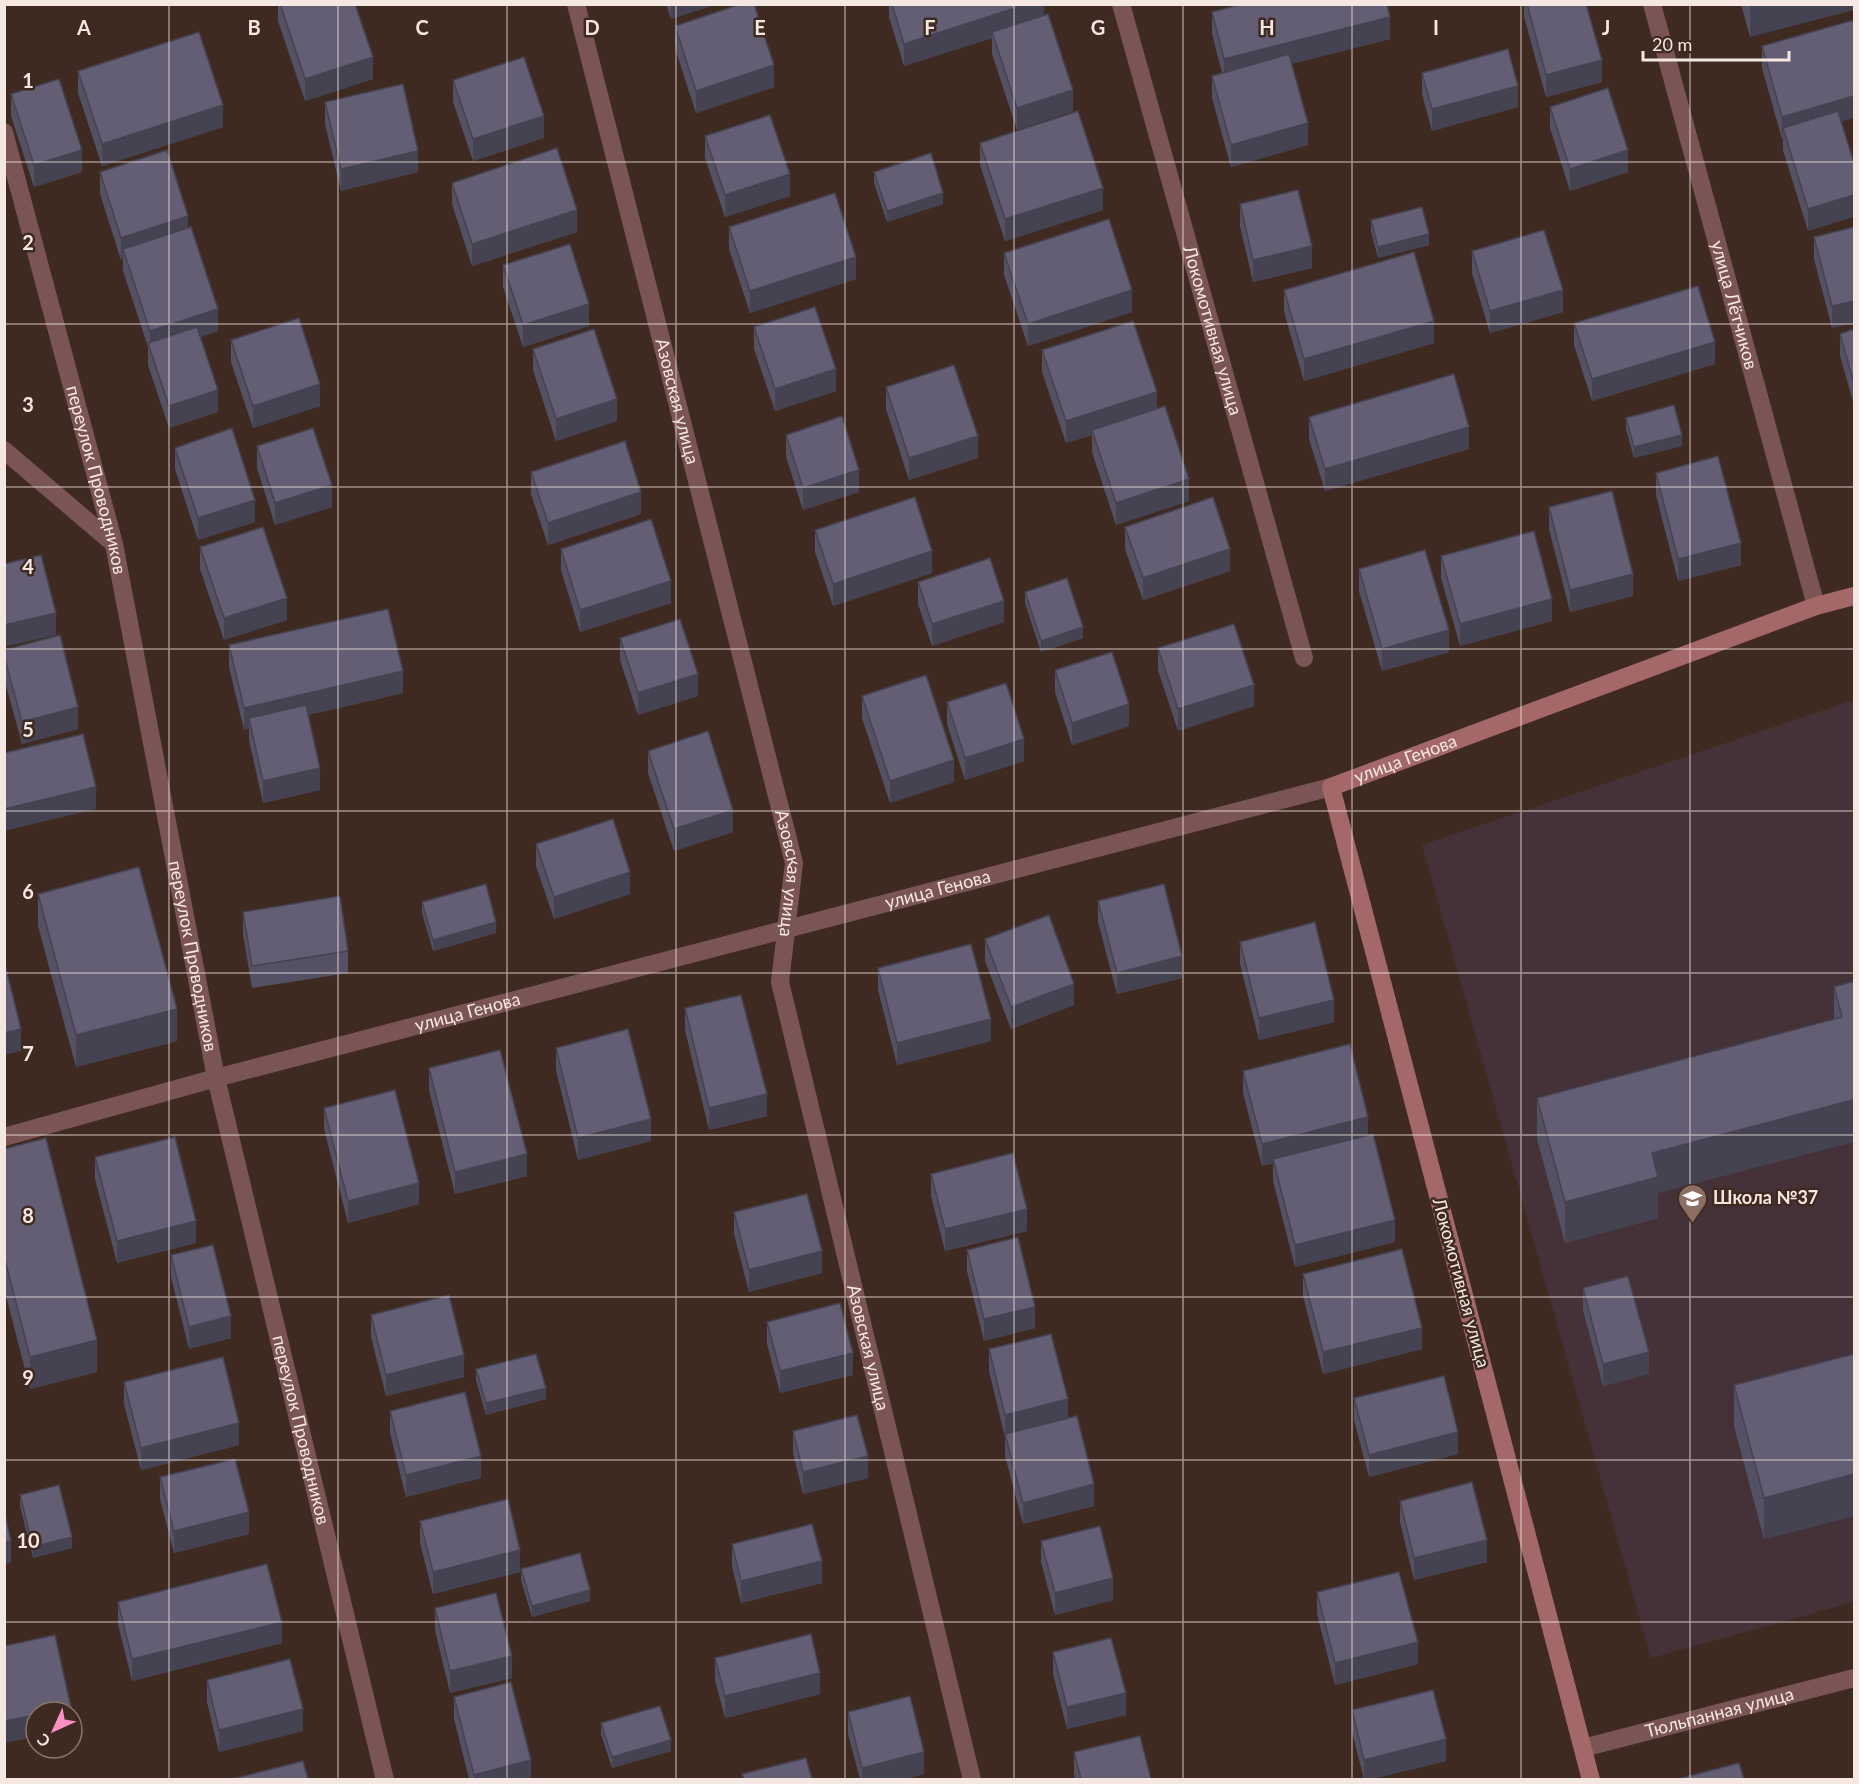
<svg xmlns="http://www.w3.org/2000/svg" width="1859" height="1784" font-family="Lato,sans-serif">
<rect width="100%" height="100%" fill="#3f2a21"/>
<path fill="#453138" d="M1854,700V1602L1651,1658L1422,845Z"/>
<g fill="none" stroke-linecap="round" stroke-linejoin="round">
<g stroke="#7b5555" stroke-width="18">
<path id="s1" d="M576,4L794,863L780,982L972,1780"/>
<path id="s2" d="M1121,4L1304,658"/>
<path id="s3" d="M1652,4L1816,606"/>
<path id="s4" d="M4,132L114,544L216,1078L385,1780"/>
<path d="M4,450L114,544"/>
<path id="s5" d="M4,1137L216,1078L1331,787"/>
<path id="s6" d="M1583,1748L1854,1678"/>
</g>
<path stroke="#a46869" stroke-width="18" id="s7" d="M1591,1780L1331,787L1816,606L1854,596"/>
</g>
<path fill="#555164" d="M278,4H355L373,79L305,101L278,21Z
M666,4H717L671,19Z
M889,4H1044V16L1073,111L1017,130L992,54V38L904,66L889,17Z
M1524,4H1586L1602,82L1546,97L1524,17Z
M1741,4H1854L1750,37Z
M1212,12L1390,39L1291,64L1308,145L1231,167L1212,98V76L1222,73L1212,34Z
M675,26L774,87L696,113L675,48Z
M1762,46L1842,122L1808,231L1783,150V139H1782L1762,68Z
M78,71L223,127L102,166L78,93Z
M1422,73L1518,107L1432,131L1422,94Z
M453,80L544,138L473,161L453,102Z
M11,94L82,172L34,187L11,116Z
M325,102L418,172L341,191L325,124Z
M1550,107L1628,172L1570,191L1550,128Z
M705,136L790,196L725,217L705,158Z
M980,143L1103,210L1005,241L980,165Z
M100,172L188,228L218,331L200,337L218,412L169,428L148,365V347L123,271V259L121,260L100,194Z
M874,172L943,204L887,222L874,183Z
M452,183L577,232L472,266L452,204Z
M1240,204L1312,268L1253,282L1240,226Z
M1371,220L1429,245L1378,258L1371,231Z
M729,227L856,279L750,313L729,249Z
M1854,227L1832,328L1814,259V237Z
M1472,251L1563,312L1490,333L1472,273Z
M1004,253L1132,312L1028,346L1004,275Z
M503,265L589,326L523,347L503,287Z
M1284,290L1434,343L1304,381L1284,312Z
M1574,323L1715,364L1592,401L1574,345Z
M754,327L836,391L775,411L754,349Z
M1854,329V405L1840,356V334Z
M231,340L320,406L253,428L231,362Z
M533,349L617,421L556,441L533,370Z
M1042,350L1157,409L1189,501L1116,525L1092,452V435L1066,443L1042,372Z
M886,387L978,458L909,480L886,409Z
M1309,417L1469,449L1325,491L1309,439Z
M1626,418L1682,446L1634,458L1626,429Z
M786,435L859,492L803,510L786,457Z
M257,446L332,507L275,525L257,468Z
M175,448L255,522L198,540L175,469Z
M531,472L641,514L548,545L531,494Z
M1656,473L1741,565L1678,581L1656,495Z
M1549,507L1633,596L1570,612L1549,529Z
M1125,527L1230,571L1143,600L1125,549Z
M815,530L932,573L833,606L815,552Z
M200,547L287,620L224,640L200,569Z
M561,549L671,603L580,632L561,570Z
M1441,556L1552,621L1460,646L1441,578Z
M1359,569L1449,652L1382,671L1359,591Z
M918,582L1004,622L932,646L918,604Z
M1025,592L1083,638L1041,652L1025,603Z
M620,638L698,696L638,715L620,660Z
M229,645L403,693L308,715L320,790L263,803L249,740V728L244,730L229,667Z
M1158,648L1254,706L1178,731L1158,670Z
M4,650L78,729L22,744L4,678Z
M1055,670L1129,726L1072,745L1055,692Z
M862,696L954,782L890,803L862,718Z
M947,702L1024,761L965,780L947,724Z
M648,751L733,832L674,851L648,773Z
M536,844L630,894L554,919L536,866Z
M38,894L177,1041L76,1067L38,926Z
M1098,901L1182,978L1117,994L1098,922Z
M422,902L496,933L433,951L422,913Z
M243,912L348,951V973L252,988L243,934Z
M985,939L1074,1005L1011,1029L985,961Z
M1240,942L1334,1022L1259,1040L1240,964Z
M878,968L991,1041L897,1065L878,990Z
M1854,981V1148L1853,1142L1658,1193V1218L1565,1243L1537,1139V1098L1834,1019V987Z
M685,1008L767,1116L709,1130L685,1030Z
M556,1048L651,1141L578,1160L556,1070Z
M429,1068L527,1176L455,1194L429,1090Z
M1243,1071L1368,1135L1395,1242L1295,1267L1273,1181V1163L1262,1166L1243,1093Z
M324,1108L419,1204L348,1223L324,1129Z
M4,1149L97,1372L30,1389L4,1288Z
M95,1157L196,1243L117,1263L95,1179Z
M931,1174L1027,1231L945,1251L931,1196Z
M734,1212L822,1273L749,1292L734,1234Z
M967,1250L1035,1328L984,1341L967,1271Z
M171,1255L231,1338L189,1349L171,1277Z
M1303,1274L1422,1349L1323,1374L1303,1296Z
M1583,1288L1649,1374L1603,1386L1583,1310Z
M371,1315L464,1377L386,1396L371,1337Z
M767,1322L853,1375L780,1393L767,1344Z
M989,1349L1068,1418L1094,1506L1023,1524L1005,1456V1437L989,1371Z
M1854,1354V1516L1764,1539L1734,1426V1385Z
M476,1369L546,1399L486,1415L476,1380Z
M124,1382L239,1445L141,1470L124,1404Z
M1354,1398L1458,1454L1369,1477L1354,1420Z
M390,1411L481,1478L406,1497L390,1433Z
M793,1431L868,1478L803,1494L793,1453Z
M160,1477L249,1534L174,1553L160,1499Z
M20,1495L72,1548L33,1558L20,1506Z
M1400,1501L1487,1562L1414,1580L1400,1522Z
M420,1521L520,1572L433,1594L420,1543Z
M1041,1541L1113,1600L1055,1615L1041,1562Z
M732,1544L822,1583L741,1603L732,1566Z
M521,1569L590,1601L532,1617L521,1580Z
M1317,1592L1418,1664L1335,1685L1317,1614Z
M118,1602L282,1643L132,1681L118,1624Z
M435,1608L512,1678L450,1693L435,1630Z
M1053,1652L1126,1715L1067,1729L1053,1674Z
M715,1658L820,1694L725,1718L715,1680Z
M207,1680L303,1731L219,1752L207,1702Z
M454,1697L531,1779H469L454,1719Z
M1352,1710L1446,1761L1372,1779H1364L1352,1732Z
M848,1712L924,1774L904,1779H860L848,1734Z
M601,1723L671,1751L612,1768L601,1734Z
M1074,1752L1151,1779H1075L1074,1774Z"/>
<path fill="#454251" d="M671,4H717L671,19Z
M1027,4H1044V21L992,32V38L904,66V44Z
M1753,4H1854V10L1750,37V5Z
M1390,17V39L1224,81V59Z
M373,57V79L305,101V79Z
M1602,60V82L1546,97V75Z
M774,65V87L696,113V91Z
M1518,86V107L1432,131V109Z
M1073,90V111L1017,130V108Z
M1854,96V118L1785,138L1783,128V139H1782V117Z
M223,105V127L102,166V144Z
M544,116V138L473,161V139Z
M1308,123V145L1231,167V145Z
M82,150V172L34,187V165Z
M1628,150V172L1570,191V169Z
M418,151V172L341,191V169Z
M790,174V196L725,217V195Z
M1103,188V210L1005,241V219Z
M943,193V204L887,222V211Z
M1854,195V217L1808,231V209Z
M577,210V232L472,266V244Z
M188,216V238L123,249V259L121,260V238Z
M1429,234V245L1378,258V247Z
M1312,246V268L1253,282V260Z
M856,257V279L750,313V291Z
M1132,290V312L1028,346V324Z
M1563,290V312L1490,333V311Z
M1854,301V323L1832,328V306Z
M589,304V326L523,347V325Z
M218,309V331L151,353L150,349V331Z
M1434,321V343L1304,381V359Z
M1715,342V364L1592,401V379Z
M836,369V391L775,411V389Z
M320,384V406L253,428V406Z
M218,390V412L169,428V406Z
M1157,392V414L1092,430V435L1066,443V421Z
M617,399V421L556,441V419Z
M1469,427V449L1325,491V469Z
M1682,435V446L1634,458V447Z
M978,436V458L909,480V458Z
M859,470V492L803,510V488Z
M1189,479V501L1116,525V503Z
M332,485V507L275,525V503Z
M641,492V514L548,545V523Z
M255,500V522L198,540V518Z
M4,526H6V548H4Z
M1741,543V565L1678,581V559Z
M1230,549V571L1143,600V578Z
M932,551V573L833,606V584Z
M1633,574V596L1570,612V590Z
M671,581V603L580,632V610Z
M287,598V620L224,640V618Z
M1552,599V621L1460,646V624Z
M1004,601V622L932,646V624Z
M56,613V635L4,647V625Z
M1083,627V638L1041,652V641Z
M1449,630V652L1382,671V649Z
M403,671V693L252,728L249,718V728L244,730V708Z
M698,674V696L638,715V693Z
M1254,685V706L1178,731V709Z
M1129,704V726L1072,745V723Z
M78,707V729L22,744V722Z
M1024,739V761L965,780V758Z
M954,760V782L890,803V781Z
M320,768V790L263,803V781Z
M96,787V809L4,831V809Z
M733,810V832L674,851V829Z
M630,872V894L554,919V897Z
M496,922V933L433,951V940Z
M1182,956V978L1117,994V973Z
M1074,984V1005L1011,1029V1007Z
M1334,1000V1022L1259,1040V1018Z
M177,1009V1041L76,1067V1035Z
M991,1019V1041L897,1065V1043Z
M21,1029V1051L4,1055V1033Z
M767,1094V1116L709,1130V1108Z
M1853,1100V1142L1658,1193V1218L1565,1243V1202L1652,1153Z
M1368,1117V1139L1273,1159V1163L1262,1166V1144Z
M651,1119V1141L578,1160V1138Z
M527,1154V1176L455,1194V1172Z
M419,1183V1204L348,1223V1201Z
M1027,1209V1231L945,1251V1229Z
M1395,1220V1242L1295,1267V1245Z
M196,1221V1243L117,1263V1241Z
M822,1251V1273L749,1292V1270Z
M1035,1307V1328L984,1341V1319Z
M231,1316V1338L189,1349V1327Z
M1422,1328V1349L1323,1374V1352Z
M97,1340V1372L30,1389V1357Z
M1649,1352V1374L1603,1386V1364Z
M853,1353V1375L780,1393V1371Z
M464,1355V1377L386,1396V1375Z
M546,1388V1399L486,1415V1403Z
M1068,1399V1421L1005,1434V1437V1415Z
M239,1423V1445L141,1470V1448Z
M1458,1432V1454L1369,1477V1455Z
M481,1456V1478L406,1497V1475Z
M868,1456V1478L803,1494V1472Z
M1854,1474V1516L1764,1539V1498Z
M1094,1484V1506L1023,1524V1503Z
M249,1512V1534L174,1553V1531Z
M72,1537V1548L33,1558V1547Z
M1487,1540V1562L1414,1580V1558Z
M11,1541V1563L4,1564V1542Z
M520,1550V1572L433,1594V1572Z
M822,1561V1583L741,1603V1581Z
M1113,1578V1600L1055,1615V1593Z
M590,1590V1601L532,1617V1606Z
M282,1622V1643L132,1681V1659Z
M1418,1642V1664L1335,1685V1663Z
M512,1656V1678L450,1693V1671Z
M820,1673V1694L725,1718V1696Z
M1126,1693V1715L1067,1729V1707Z
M71,1707V1712H49Z
M303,1709V1731L219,1752V1730Z
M36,1715V1737L4,1743V1721Z
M1446,1739V1761L1372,1779H1364V1760Z
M671,1740V1751L612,1768V1757Z
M924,1752V1774L904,1779H862V1768Z
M531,1760V1779H474V1775Z"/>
<path fill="#635e74" stroke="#454251" stroke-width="1.5" d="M280,4H355L373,57L305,79Z
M741,4H754L774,65L696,91L675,26Z
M892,4H1027L904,44Z
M1242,4H1387L1390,17L1224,59L1212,12Z
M1527,4H1586L1602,60L1546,75Z
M1048,14L1073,90L1017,108L992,32Z
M1854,20V96L1782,117L1762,46Z
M199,32L223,105L102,144L78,71Z
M1508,49L1518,86L1432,109L1422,73Z
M1289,54L1308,123L1231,145L1212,76Z
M524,57L544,116L473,139L453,80Z
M59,79L82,150L34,165L11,94Z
M403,84L418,151L341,169L325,102Z
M1608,88L1628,150L1570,169L1550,107Z
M1078,111L1103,188L1005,219L980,143Z
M1838,111L1854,163V195L1808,209L1783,128Z
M770,115L790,174L725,195L705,136Z
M557,148L577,210L472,244L452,183Z
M167,150L188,216L121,238L100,172Z
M931,153L943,193L887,211L874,172Z
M1298,190L1312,246L1253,260L1240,204Z
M835,193L856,257L750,291L729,227Z
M1422,207L1429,234L1378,247L1371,220Z
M1109,219L1132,290L1028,324L1004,253Z
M191,227L218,309L150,331L123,249Z
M1854,227V301L1832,306L1814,237Z
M1544,230L1563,290L1490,311L1472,251Z
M570,244L589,304L523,325L503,265Z
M1414,252L1434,321L1304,359L1284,290Z
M1698,286L1715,342L1592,379L1574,323Z
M815,307L836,369L775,389L754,327Z
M299,318L320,384L253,406L231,340Z
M1133,321L1157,392L1066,421L1042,350Z
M197,327L218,390L169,406L148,343Z
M594,329L617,399L556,419L533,349Z
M1854,329V383L1840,334Z
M954,365L978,436L909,458L886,387Z
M1454,374L1469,427L1325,469L1309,417Z
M1674,405L1682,435L1634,447L1626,418Z
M1165,406L1189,479L1116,503L1092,430Z
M842,416L859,470L803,488L786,435Z
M232,428L255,500L198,518L175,448Z
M313,428L332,485L275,503L257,446Z
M625,441L641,492L548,523L531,472Z
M1718,456L1741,543L1678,559L1656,473Z
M1612,491L1633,574L1570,590L1549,507Z
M915,497L932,551L833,584L815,530Z
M1213,497L1230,549L1143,578L1125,527Z
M651,519L671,581L580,610L561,549Z
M263,527L287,598L224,618L200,547Z
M1534,531L1552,599L1460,624L1441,556Z
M1425,550L1449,630L1382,649L1359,569Z
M41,555L56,613L4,625V564Z
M990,558L1004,601L932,624L918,582Z
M1067,578L1083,627L1041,641L1025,592Z
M388,609L403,671L244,708L229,645Z
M680,619L698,674L638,693L620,638Z
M1234,624L1254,685L1178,709L1158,648Z
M60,635L78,707L22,722L4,656V650Z
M1112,652L1129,704L1072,723L1055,670Z
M926,675L954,760L890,781L862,696Z
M1006,683L1024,739L965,758L947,702Z
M306,705L320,768L263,781L249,718Z
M708,731L733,810L674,829L648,751Z
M83,734L96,787L4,809V753Z
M613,819L630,872L554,897L536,844Z
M139,867L177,1009L76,1035L38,894Z
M486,884L496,922L433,940L422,902Z
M1164,884L1182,956L1117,973L1098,901Z
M340,896L348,951L252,966L243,912Z
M1049,915L1074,984L1011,1007L985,939Z
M1315,922L1334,1000L1259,1018L1240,942Z
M971,944L991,1019L897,1043L878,968Z
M4,960L21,1029L4,1033Z
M1854,981V1107L1853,1100L1652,1153L1658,1177L1565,1202L1537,1098L1842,1017L1834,987Z
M741,995L767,1094L709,1108L685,1008Z
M628,1029L651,1119L578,1138L556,1048Z
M1350,1044L1368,1117L1262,1144L1243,1071Z
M500,1050L527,1154L455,1172L429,1068Z
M395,1090L419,1183L348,1201L324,1108Z
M1373,1134L1395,1220L1295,1245L1273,1159Z
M175,1137L196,1221L117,1241L95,1157Z
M46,1138L97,1340L30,1357L4,1256V1149Z
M1013,1153L1027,1209L945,1229L931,1174Z
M807,1194L822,1251L749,1270L734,1212Z
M1018,1237L1035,1307L984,1319L967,1250Z
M213,1245L231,1316L189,1327L171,1255Z
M1402,1249L1422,1328L1323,1352L1303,1274Z
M1628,1276L1649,1352L1603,1364L1583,1288Z
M449,1295L464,1355L386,1375L371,1315Z
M840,1303L853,1353L780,1371L767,1322Z
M1051,1334L1068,1399L1005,1415L989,1349Z
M536,1354L546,1388L486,1403L476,1369Z
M1854,1354V1474L1764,1498L1734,1385Z
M223,1357L239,1423L141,1448L124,1382Z
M1444,1376L1458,1432L1369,1455L1354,1398Z
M465,1392L481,1456L406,1475L390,1411Z
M857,1415L868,1456L803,1472L793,1431Z
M1077,1416L1094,1484L1023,1503L1005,1434Z
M235,1459L249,1512L174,1531L160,1477Z
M1472,1482L1487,1540L1414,1558L1400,1501Z
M59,1485L72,1537L33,1547L20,1495Z
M508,1499L520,1550L433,1572L420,1521Z
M4,1510L11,1541L4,1542Z
M812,1524L822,1561L741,1581L732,1544Z
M1100,1526L1113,1578L1055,1593L1041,1541Z
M580,1553L590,1590L532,1606L521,1569Z
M267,1564L282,1622L132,1659L118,1602Z
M1399,1572L1418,1642L1335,1663L1317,1592Z
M496,1593L512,1656L450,1671L435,1608Z
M811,1634L820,1673L725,1696L715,1658Z
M55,1635L71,1707L49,1712H36V1715L4,1721V1646Z
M1111,1638L1126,1693L1067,1707L1053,1652Z
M290,1659L303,1709L219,1730L207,1680Z
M511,1682L531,1760L474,1775L454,1697Z
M1433,1690L1446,1739L1364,1760L1352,1710Z
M910,1696L924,1752L862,1768L848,1712Z
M660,1706L671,1740L612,1757L601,1723Z
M1140,1736L1151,1779H1081L1074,1752Z
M806,1758L812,1779H744L742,1774Z
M303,1761L308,1779H232Z
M1739,1763L1744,1779H1678Z"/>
<path fill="none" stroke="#f5e7e1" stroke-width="1.5" stroke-opacity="0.55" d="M169,4V1780M338,4V1780M507,4V1780M676,4V1780M845,4V1780M1014,4V1780M1183,4V1780M1352,4V1780M1521,4V1780M1690,4V1780M4,162H1854M4,324H1854M4,487H1854M4,649H1854M4,811H1854M4,973H1854M4,1135H1854M4,1297H1854M4,1460H1854M4,1622H1854"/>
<defs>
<symbol id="school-pin" viewBox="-11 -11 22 30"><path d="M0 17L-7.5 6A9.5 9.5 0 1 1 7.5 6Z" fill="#8d6e63" stroke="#3f2a21"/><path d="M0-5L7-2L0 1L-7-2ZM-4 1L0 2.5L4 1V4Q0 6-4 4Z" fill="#fff"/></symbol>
</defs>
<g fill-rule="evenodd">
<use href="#school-pin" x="1676" y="1182" width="33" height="45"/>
</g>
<g text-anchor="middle" stroke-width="5" stroke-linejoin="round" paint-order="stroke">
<g font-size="18" fill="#f5e7e1" stroke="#3f2a21">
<text dy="6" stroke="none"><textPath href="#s3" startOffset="312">улица Лётчиков</textPath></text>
<text dy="6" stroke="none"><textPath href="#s2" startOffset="339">Локомотивная улица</textPath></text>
<text dy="6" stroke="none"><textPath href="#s1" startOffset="410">Азовская улица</textPath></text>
<text dy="6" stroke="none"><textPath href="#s4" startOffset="360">переулок Проводников</textPath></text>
<text dy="6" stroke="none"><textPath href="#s7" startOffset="1106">улица Генова</textPath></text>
<text dy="6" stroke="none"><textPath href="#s1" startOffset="896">Азовская улица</textPath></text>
<text dy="6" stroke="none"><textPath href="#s5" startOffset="966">улица Генова</textPath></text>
<text dy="6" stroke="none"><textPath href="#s4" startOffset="846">переулок Проводников</textPath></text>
<text dy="6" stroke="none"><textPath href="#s5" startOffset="480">улица Генова</textPath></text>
<text transform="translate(1461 1283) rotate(75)" y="6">Локомотивная улица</text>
<text dy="6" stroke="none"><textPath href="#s1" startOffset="1382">Азовская улица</textPath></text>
<text dy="6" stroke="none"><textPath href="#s4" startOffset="1332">переулок Проводников</textPath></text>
<text dy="6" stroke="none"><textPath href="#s6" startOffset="141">Тюльпанная улица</textPath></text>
</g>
<g font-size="18" font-weight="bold" fill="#f5e7e1" stroke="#3f2a21" text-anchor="start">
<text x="1713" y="1204">Школа №37</text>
</g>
</g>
<g font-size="20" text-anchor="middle" font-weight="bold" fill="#f5e7e1" stroke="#3f2a21" stroke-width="5" stroke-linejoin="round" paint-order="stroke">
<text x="84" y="35">A</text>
<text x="254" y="35">B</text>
<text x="422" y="35">C</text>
<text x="592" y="35">D</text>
<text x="760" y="35">E</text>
<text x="930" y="35">F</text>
<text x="1098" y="35">G</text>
<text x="1267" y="35">H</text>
<text x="1436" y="35">I</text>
<text x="1606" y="35">J</text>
<text x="28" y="88">1</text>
<text x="28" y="250">2</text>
<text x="28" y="412">3</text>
<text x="28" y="574">4</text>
<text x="28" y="737">5</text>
<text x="28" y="899">6</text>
<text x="28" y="1061">7</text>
<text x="28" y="1223">8</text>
<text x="28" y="1385">9</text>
<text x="28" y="1548">10</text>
</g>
<rect width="1859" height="1784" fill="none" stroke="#f5e7e1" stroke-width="12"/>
<g transform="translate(54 1730) rotate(225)"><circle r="28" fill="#3f2a21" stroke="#88766e" stroke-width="1.5"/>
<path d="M0-4.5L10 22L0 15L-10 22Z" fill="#fc8fc3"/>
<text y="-9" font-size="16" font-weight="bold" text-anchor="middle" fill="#f5e7e1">С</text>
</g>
<path d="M1643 51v9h146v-9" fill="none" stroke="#f5e7e1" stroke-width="3"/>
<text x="1652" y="51" font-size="18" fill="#f5e7e1" stroke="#3f2a21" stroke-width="4.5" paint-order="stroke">20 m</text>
</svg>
